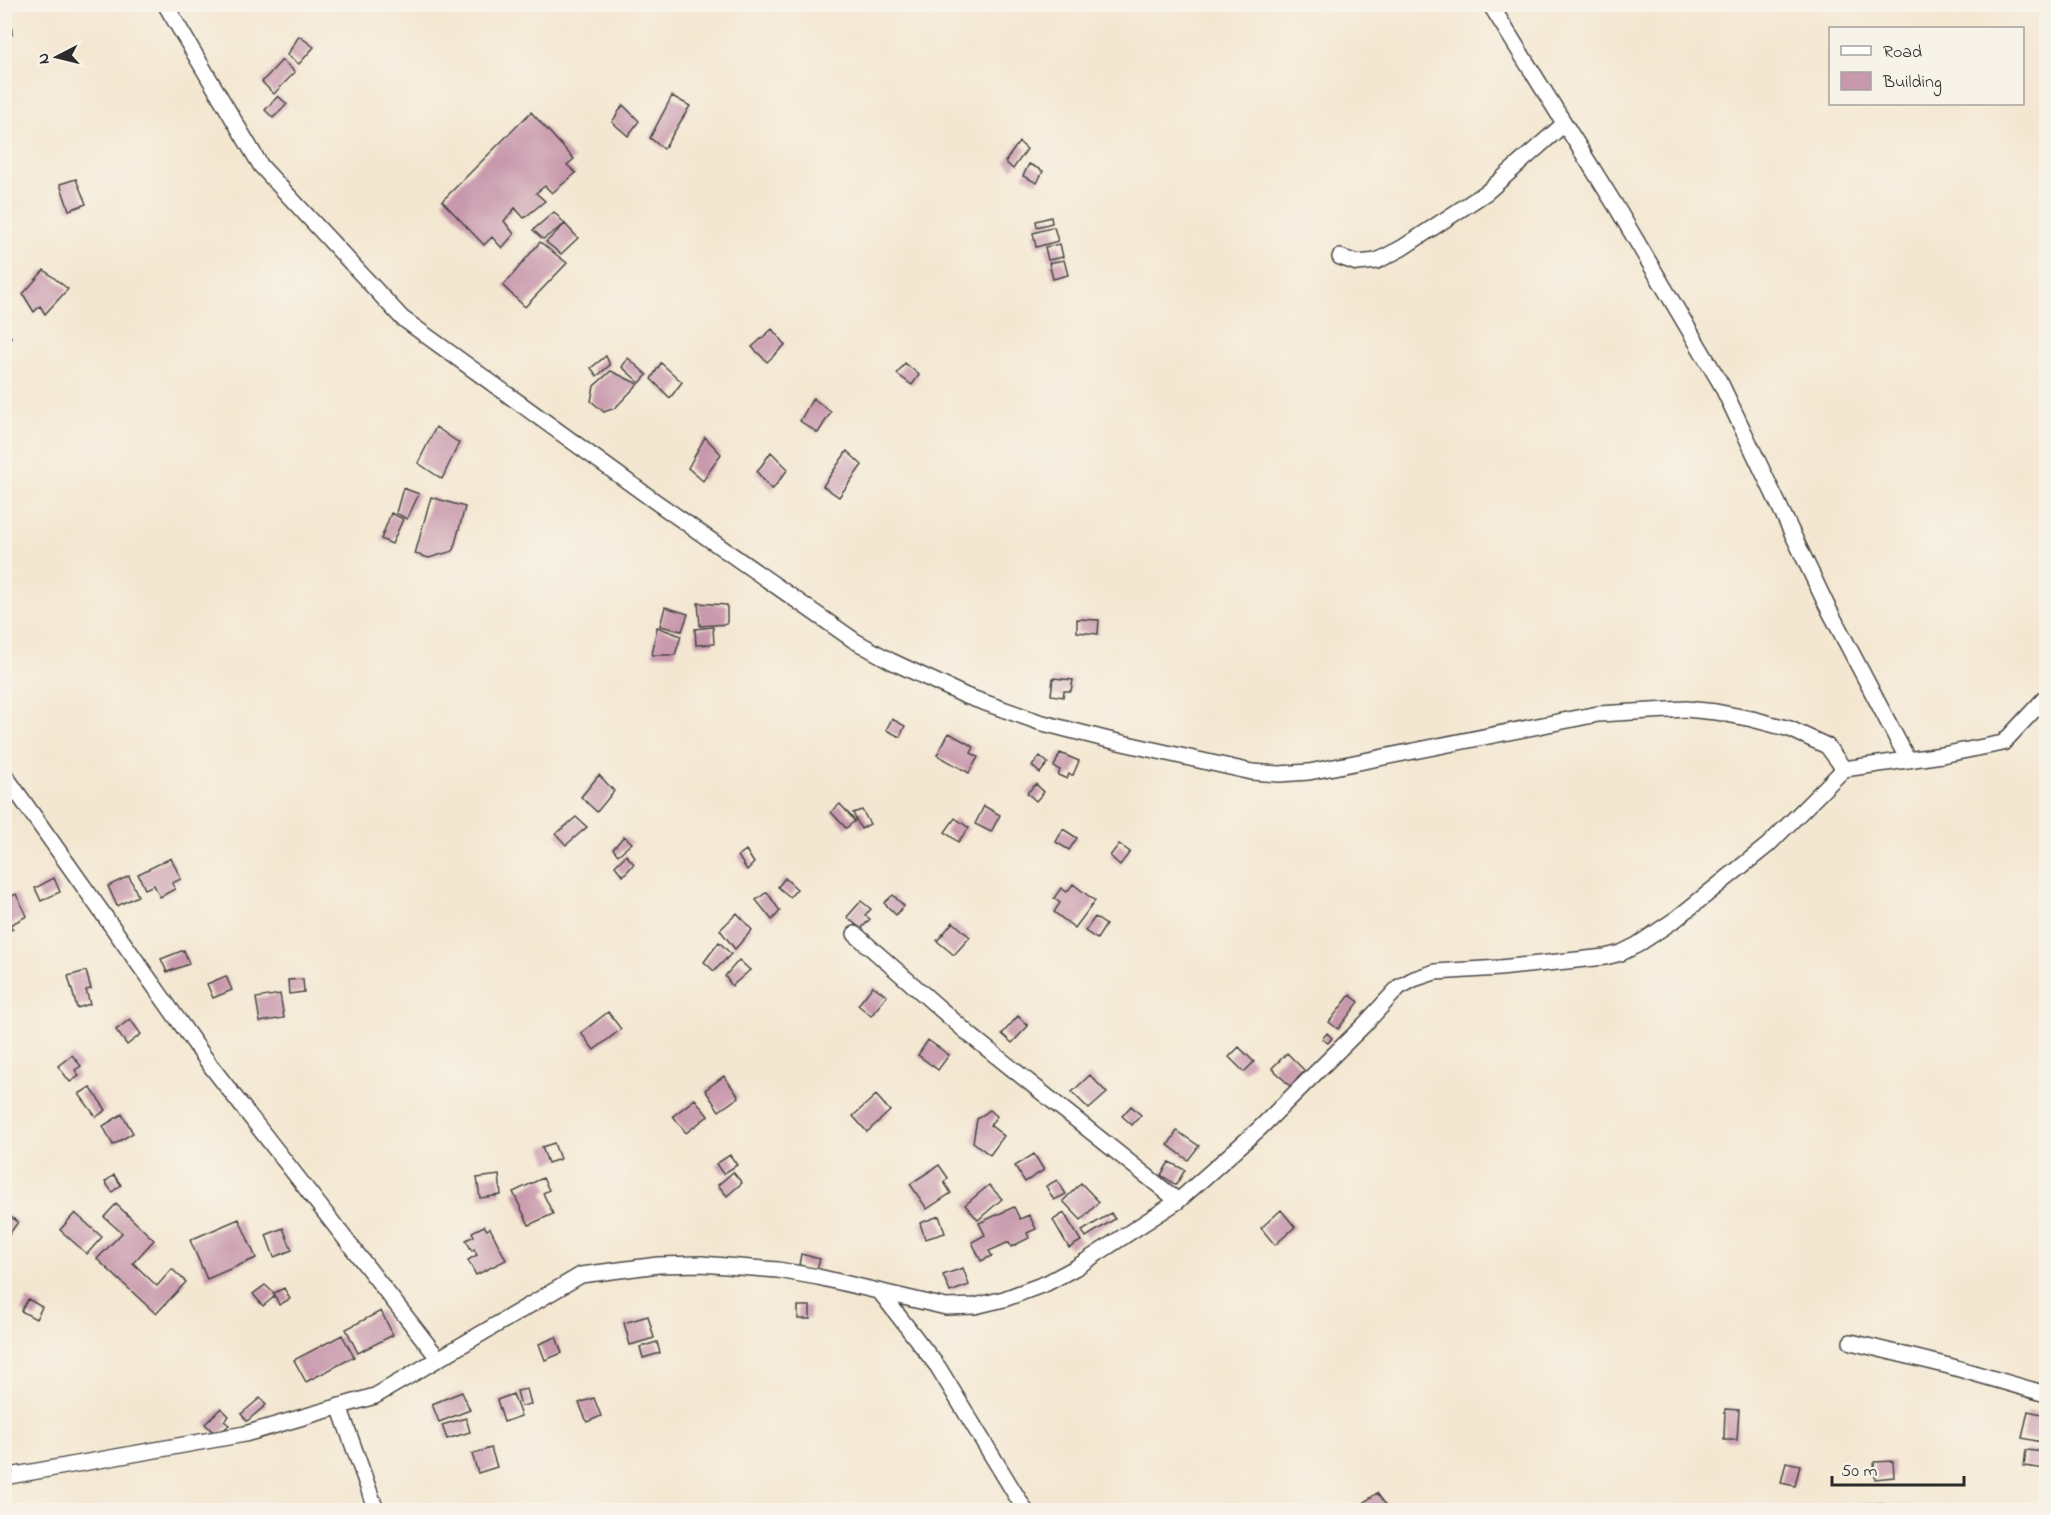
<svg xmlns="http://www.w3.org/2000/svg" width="2051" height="1515" font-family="'Indie Flower',sans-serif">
<rect width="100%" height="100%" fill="#f7f3e8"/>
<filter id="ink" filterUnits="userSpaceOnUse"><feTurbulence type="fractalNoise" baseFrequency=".0167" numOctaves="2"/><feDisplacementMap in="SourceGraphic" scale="12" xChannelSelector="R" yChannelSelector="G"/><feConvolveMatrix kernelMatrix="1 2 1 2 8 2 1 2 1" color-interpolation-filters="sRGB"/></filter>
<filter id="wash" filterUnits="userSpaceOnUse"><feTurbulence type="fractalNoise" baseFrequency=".008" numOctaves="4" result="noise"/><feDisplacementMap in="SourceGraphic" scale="24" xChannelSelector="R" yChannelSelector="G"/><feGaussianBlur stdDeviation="1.35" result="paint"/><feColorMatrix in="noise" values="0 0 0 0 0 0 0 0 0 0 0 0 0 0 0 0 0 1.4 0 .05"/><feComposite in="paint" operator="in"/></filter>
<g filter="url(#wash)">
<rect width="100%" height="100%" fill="#f4e7d1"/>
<g id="blocks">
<path fill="#c898ac" d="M11,20L12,35L8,36L9,42L4,43V21Z
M299,36L314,47L299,64L287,55Z
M282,60L295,72L274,94L262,82Z
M278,96L287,104L273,118L265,110Z
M672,96L690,106L664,149L650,138Z
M623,105L639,121L628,136L612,122Z
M531,112L574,159L567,165L576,173L552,193L545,186L536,193L545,201L524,218L515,208L504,221L514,234L502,248L492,237L484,245L442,201Z
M1019,142L1027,149L1013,169L1005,162Z
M1029,164L1043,171L1037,183L1023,176Z
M76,179L86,204L69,210L60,184Z
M554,212L565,224L578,238L561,254L546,242L565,224L543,239L533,230Z
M1051,217L1052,223L1037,227L1036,221Z
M1054,227L1058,241L1036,247L1033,233Z
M540,242L567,263L525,307L503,286Z
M1060,244L1063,257L1048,260L1045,247Z
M1064,260L1068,275L1053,279L1049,263Z
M44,270L68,289L45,314L40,306L34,312L23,294Z
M772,329L785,345L767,362L752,347Z
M4,331L11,337L4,343Z
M606,356L610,365L597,376L591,368Z
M628,358L647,375L640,383L622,367Z
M661,363L682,382L670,398L651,379Z
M905,363L919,375L912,385L897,374Z
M611,371L638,384L615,408L604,412L591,401L594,386Z
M813,398L831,412L818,433L800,421Z
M436,427L459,443L442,479L418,463Z
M705,437L721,454L703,481L688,468Z
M847,451L862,465L839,497L823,486Z
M771,452L788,469L772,490L757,472Z
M403,488L419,494L407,519L396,513Z
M431,497L465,507L453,551L429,558L415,554Z
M391,513L403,519L392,544L381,539Z
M698,603L727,605V624L700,626Z
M665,607L688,614L682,631L660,626Z
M1077,619L1099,620L1098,634L1077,632Z
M657,627L681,636L675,655H652Z
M713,627L714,644L696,645L695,629Z
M1053,678L1073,680L1071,691H1064L1063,697L1051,695Z
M892,719L905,726L900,737L886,730Z
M949,733L974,747L971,753L978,757L969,773L937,755Z
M1060,753L1079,761L1073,775L1069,774L1067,779L1058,775L1060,770L1054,767Z
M1040,756L1048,763L1040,773L1032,766Z
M599,775L614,791L597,812L581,797Z
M1036,784L1044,792L1036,801L1027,793Z
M840,804L855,821L846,828L831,812Z
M984,806L1000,815L991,832L975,824Z
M862,810L870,824L861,829L853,813Z
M576,817L587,827L566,845L556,834Z
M955,818L969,828L958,842L945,832Z
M1063,829L1077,838L1069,850L1056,842Z
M624,836L632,843L618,855L613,849Z
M1119,844L1130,852L1120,865L1110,856Z
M746,850L754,863L747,870L738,856Z
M626,855L634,864L623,876L615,866Z
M171,858L181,879L172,883L175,889L160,897L154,885L145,889L138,874Z
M129,876L138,896L117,906L108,886Z
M54,878L60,892L41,901L35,888Z
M785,878L797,889L790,897L778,887Z
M1073,884L1095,901L1075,928L1054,912L1060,903L1054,898L1061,888L1067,892Z
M767,892L780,911L772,920L756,900Z
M16,894L27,916L10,925L13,929L4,933V900Z
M893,895L904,906L896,915L884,903Z
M861,901L871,909L865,915L870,919L861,929L847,917Z
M737,913L752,930L735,949L720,930Z
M1095,917L1106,925L1097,939L1085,931Z
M953,922L970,937L954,955L937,941Z
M719,942L731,954L714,971L704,962Z
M184,950L189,964L167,972L161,959Z
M739,960L750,970L732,986L725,976Z
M86,971L91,989L86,990L90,1004L77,1008L68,976Z
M226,976L232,990L213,998L207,984Z
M303,979L304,992L289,994L288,980Z
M873,986L887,996L871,1016L858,1005Z
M280,994L284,1018L260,1022L256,998Z
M1350,995L1359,1002L1338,1029L1329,1022Z
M608,1012L621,1029L594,1050L581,1033Z
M1018,1016L1028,1026L1012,1043L1002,1034Z
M130,1019L141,1034L127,1045L116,1030Z
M1327,1033L1332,1038L1328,1043L1322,1039Z
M928,1040L949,1055L938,1070L918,1055Z
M1239,1047L1254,1062L1244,1072L1229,1057Z
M1287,1053L1305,1071L1290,1086L1272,1068Z
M72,1055L81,1066L75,1070L79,1076L70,1082L58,1066Z
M1090,1075L1107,1093L1089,1109L1072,1092Z
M724,1076L739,1097L719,1111L705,1090Z
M90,1087L106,1110L96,1117L79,1094Z
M876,1095L890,1111L867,1132L853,1116Z
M695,1099L708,1116L686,1133L673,1116Z
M1131,1106L1141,1115L1132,1125L1122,1116Z
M990,1110L997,1116L990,1125L1004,1136L990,1155L973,1142L977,1119Z
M122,1114L133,1133L113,1145L103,1126Z
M1177,1131L1199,1146L1188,1160L1168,1145Z
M554,1143L560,1159L548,1163L542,1147Z
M1034,1154L1044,1170L1025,1182L1015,1166Z
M730,1155L737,1165L723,1174L716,1164Z
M1169,1162L1185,1170L1176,1185L1161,1175Z
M939,1165L948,1178L944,1182L951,1193L927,1209L910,1184Z
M733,1172L742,1183L727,1196L718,1185Z
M114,1175L121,1185L112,1192L105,1182Z
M499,1175L501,1195L480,1198L477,1178Z
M543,1178L549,1190L543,1193L553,1214L529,1225L513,1192Z
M1057,1180L1066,1194L1054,1200L1046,1186Z
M1081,1183L1099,1202L1081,1220L1063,1201Z
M989,1185L1002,1199L978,1220L965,1205Z
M116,1204L154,1240L133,1263L157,1286L172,1269L186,1282L156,1314L97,1259L122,1233L104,1217Z
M1014,1207L1020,1219L1029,1215L1036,1229L1027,1233L1029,1238L1011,1247L1009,1242L989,1251L992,1256L981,1261L972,1242L985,1235L979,1223Z
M1281,1210L1295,1227L1275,1245L1261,1228Z
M4,1212L18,1222L8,1236L4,1233Z
M75,1213L102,1237L87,1254L60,1230Z
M1064,1213L1081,1241L1069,1248L1053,1220Z
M1111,1213L1115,1219L1086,1237L1082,1231Z
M939,1216L945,1233L925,1239L920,1223Z
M239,1219L256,1258L207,1279L190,1240Z
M484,1226L487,1230L490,1228L506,1260L476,1275L468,1260L477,1255L474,1249L472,1251L466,1240L474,1236L472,1232Z
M283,1228L292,1250L274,1257L266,1235Z
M801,1254L820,1259L817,1270L799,1265Z
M963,1268L969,1285L950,1292L943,1275Z
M265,1285L274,1293V1297L263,1306L253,1294Z
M284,1288L290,1299L279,1305L274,1293Z
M28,1299L42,1307L36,1319L21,1311Z
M798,1306H810V1319H798Z
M381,1311L393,1335L358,1353L346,1329Z
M648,1316L654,1338L630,1345L624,1323Z
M342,1335L354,1357L306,1382L294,1360Z
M556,1337L562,1353L545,1360L539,1344Z
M657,1342L660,1353L643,1358L640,1347Z
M527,1389L531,1404L521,1406L517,1391Z
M462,1392L470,1410L439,1422L432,1404Z
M513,1394L521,1416L504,1422L497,1400Z
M260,1398L266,1405L247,1421L241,1414Z
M594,1398L601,1416L587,1422L579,1403Z
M221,1408L229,1416L224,1421L229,1425L217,1436L205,1424Z
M1725,1409L1739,1410L1737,1440H1724Z
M2028,1411L2046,1415V1443L2022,1438Z
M466,1418L470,1432L447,1439L442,1425Z
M491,1448L497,1467L478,1473L472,1454Z
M2026,1450L2046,1452V1469L2024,1466Z
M1893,1461L1894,1477L1875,1479L1874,1462Z
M1786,1462L1800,1465L1795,1486L1781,1483Z
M1377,1493L1386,1505L1379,1510H1366L1361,1505Z
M1864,1504H1882V1510H1864Z
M1890,1505L1910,1507V1510H1890Z"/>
</g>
</g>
<g filter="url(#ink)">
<use href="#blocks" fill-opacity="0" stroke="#494744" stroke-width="1.5"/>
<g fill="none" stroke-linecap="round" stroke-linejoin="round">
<defs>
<path id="street" d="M165,4L261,166L402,318L656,502L855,641L891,661L966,696L1039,722L1105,739L1252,772L1279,774L1309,772L1598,714L1686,709L1716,712L1752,719L1790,729L1827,746L1844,769
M1490,4L1617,208L1721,384L1826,604L1908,760
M1340,257L1357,263L1377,261L1402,248L1487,192L1564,124
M4,774L210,1065L438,1358
M855,934L970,1035L1178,1201
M880,1292L938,1367L1025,1510
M1851,1342L1949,1366L2046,1394
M339,1406L376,1510
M4,1477L245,1434L375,1396L581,1275L658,1265L701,1264L778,1270L818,1277L946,1307L975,1306L1004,1299L1047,1283L1075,1268L1178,1201L1259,1129L1365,1024L1399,987L1414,979L1435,972L1500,968L1605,957L1621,953L1637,945L1676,919L1768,845L1844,769L1942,755L2003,743L2046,697"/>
</defs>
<use href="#street" stroke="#494744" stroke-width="18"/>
<use href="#street" stroke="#fff" stroke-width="15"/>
</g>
</g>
<rect width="2051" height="1515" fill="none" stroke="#f7f3e8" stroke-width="24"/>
<rect x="1829" y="27" width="195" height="78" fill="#f7f3e8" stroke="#a5a39c" stroke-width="1.5"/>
<rect x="1841" y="46" width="30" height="9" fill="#ffffff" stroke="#a5a39c" stroke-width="1.5"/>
<text x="1883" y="57" font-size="18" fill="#2b2b2b">Road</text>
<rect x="1841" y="72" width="30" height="18" fill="#c898ac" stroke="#a5a39c" stroke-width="1.5"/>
<text x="1883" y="87" font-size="18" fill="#2b2b2b">Building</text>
<g transform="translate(57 57) rotate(263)" stroke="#f7f3e8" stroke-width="4.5" paint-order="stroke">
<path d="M0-4.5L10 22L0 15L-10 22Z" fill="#2b2b2b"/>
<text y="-9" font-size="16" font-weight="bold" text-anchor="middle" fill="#2b2b2b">N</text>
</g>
<path d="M1832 1476v9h132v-9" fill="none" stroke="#2b2b2b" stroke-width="3"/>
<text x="1841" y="1476" font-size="18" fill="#2b2b2b" stroke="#f7f3e8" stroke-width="4.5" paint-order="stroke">50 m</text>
</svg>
